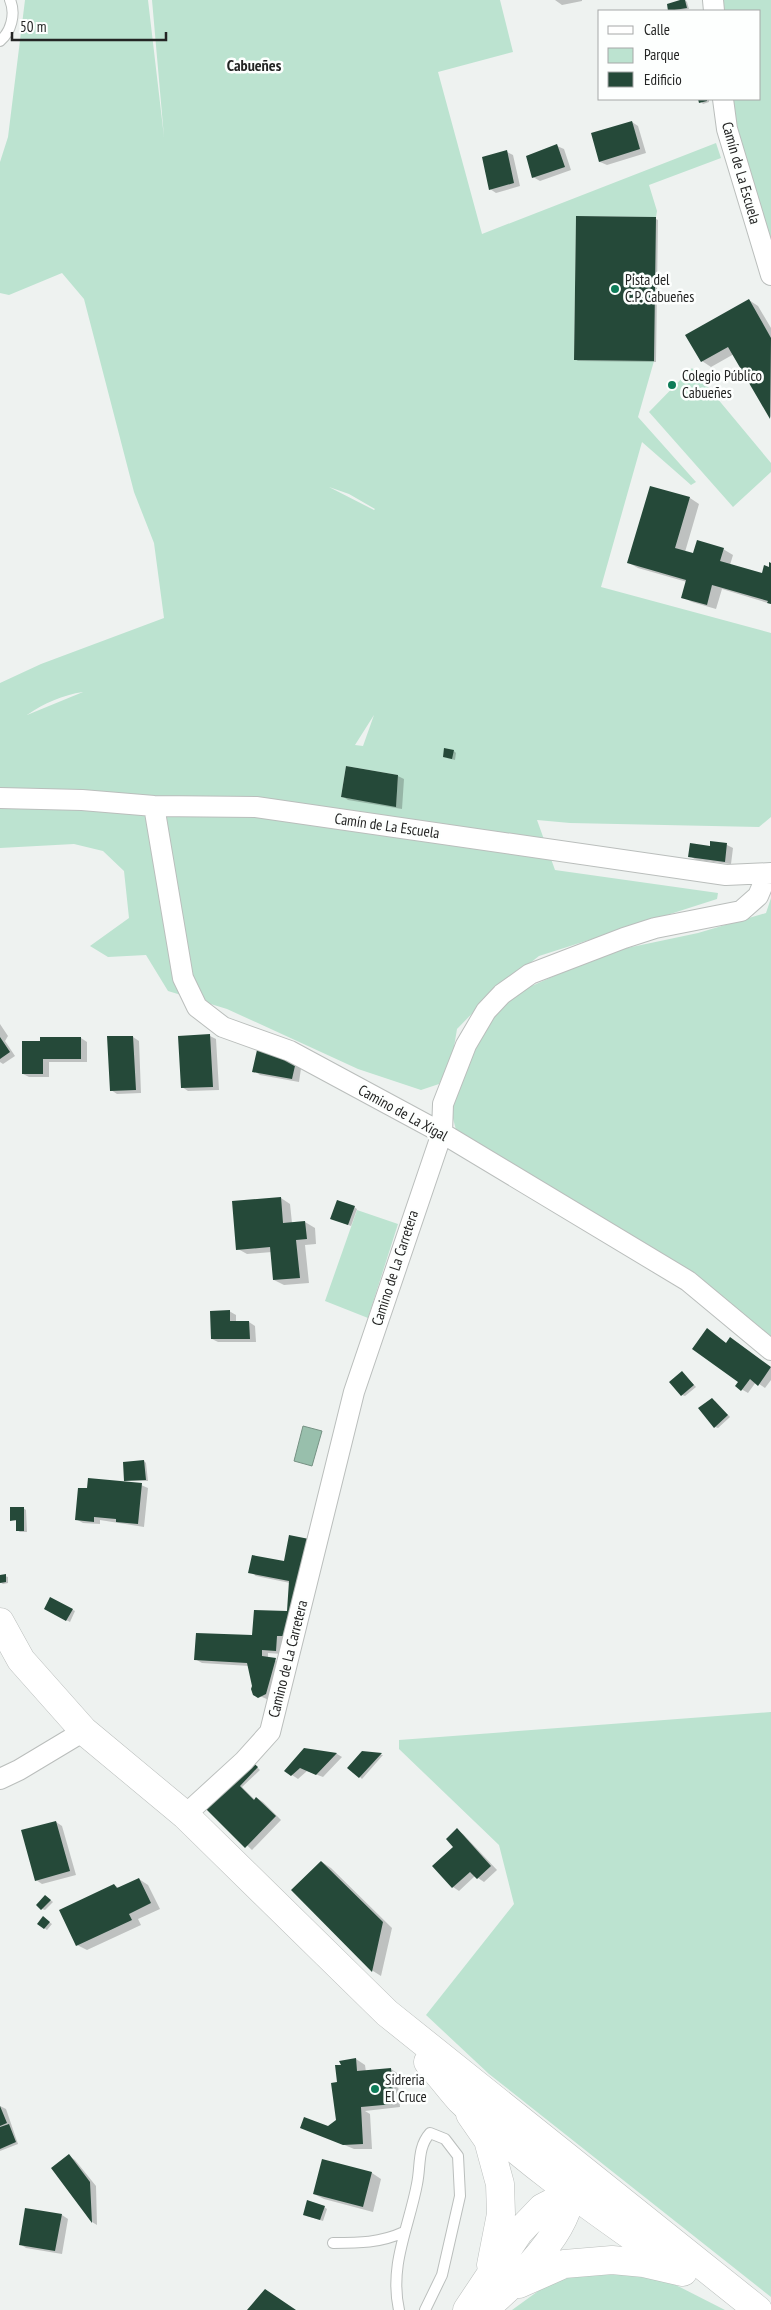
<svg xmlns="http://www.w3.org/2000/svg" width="771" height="2310" font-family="'PT Sans Narrow',sans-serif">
<rect width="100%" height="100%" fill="#eef2f0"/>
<path fill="#bce3d0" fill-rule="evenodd" d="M25,0H148L164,137L152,0H500L513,52L438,72L482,234L716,143L721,158L649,185L657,211L656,217L576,216L574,360L654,361L638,417L696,482L691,485L642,442L601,587L771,633V817L759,827L570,823L537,820L555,870L718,893L717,899L539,956L493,992L457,1029L452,1059L439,1084L421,1090L358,1069L227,1009L168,991L146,955L108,957L90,946L129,918L124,871L103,851L74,844L0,848V683L41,664L164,618L154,543L134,492L84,299L62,273L9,295L0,293V162L8,137ZM329,487L349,494L375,509L374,510ZM83,692L27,715C44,703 63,695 83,692ZM374,715L363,746L355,745ZM346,766L398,775L396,806L341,797Z
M713,0H771V275L723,99H760V11H714Z
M692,368L771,463V472L733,507L649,412Z
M771,898V1338L712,1288L456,1130L449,1103L481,1036L507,997L608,952L698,933L766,913Z
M357,1210L398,1224L368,1318L325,1301Z
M771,1712V2297L489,2074L426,2015L514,1904L499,1845L399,1749V1740Z
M616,2271L666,2280L725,2310H512L541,2289L574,2275Z"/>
<path fill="#98bfac" stroke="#759183" d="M303,1426L322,1431L312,1466L294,1461Z"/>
<path fill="#0003" d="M555,0H582V1L562,5Z
M685,0L687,2L689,9L670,11L668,5Z
M699,99H709V102L703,104Z
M632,122L638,126L646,153L607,165L600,162L593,134Z
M557,146L564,149L571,170L540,181L533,177Z
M507,152L513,155L520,186L496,193L490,189Z
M656,219L658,220L656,362L578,361L575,359Z
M749,300L758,306L771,328V418L734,354L711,367L702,361Z
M690,498L699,504L685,552L694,555L723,549L733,555L730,565L763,575L770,568L771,564V604L722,589L716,609L692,602L682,597L687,582L638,568L629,563Z
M454,751L456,753L455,760L447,758Z
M398,776L404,779L402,809L348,800L342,796Z
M727,845L733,848L731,864L696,860L690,856L711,847Z
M0,1024L8,1036L5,1041L15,1056L3,1064L0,1062Z
M210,1036L216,1039L219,1090L188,1091L182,1087Z
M133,1037L139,1041L141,1093L117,1094L111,1090L108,1038Z
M81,1038L87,1042V1062H49V1077H29L23,1074V1042Z
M302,1062L299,1082L260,1075L254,1071Z
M281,1198L290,1204L292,1223L305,1222L315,1228L316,1244L305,1245L309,1283L284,1285L274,1280L272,1252L247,1254L238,1249Z
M354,1207L357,1209L351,1226L335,1220Z
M229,1311L236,1315V1322H249L255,1326L256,1342H218L212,1339Z
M707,1330L727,1344L736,1342L771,1368V1380L765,1388L756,1382L748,1393L736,1386L739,1382Z
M682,1372L696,1387L685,1396L682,1395Z
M715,1401L730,1417L718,1428L715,1427Z
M144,1461L146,1463L148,1481L125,1480Z
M141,1485L148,1488L144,1527L100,1520V1524L83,1523L76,1519Z
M23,1508L26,1510L27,1532H20L17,1530V1521L12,1520Z
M290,1536L296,1638L282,1654L268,1653V1658L282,1663L269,1700L255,1694L249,1666L202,1663L195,1659L254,1636L290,1612V1583L256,1576L250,1572L285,1562Z
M5,1576L8,1577V1583L3,1584L0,1582Z
M51,1599L75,1611L70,1622L45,1609Z
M304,1749L337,1754L342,1757L323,1777L307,1771L298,1779L292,1775Z
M362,1752L383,1755L362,1779L360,1777Z
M253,1763L260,1770L242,1787L255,1800L257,1798L263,1802L281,1820L252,1850L205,1807Z
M56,1822L62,1826L76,1875L42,1884L36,1880Z
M457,1830L463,1834L497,1870L484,1882L475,1876L459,1891L453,1887Z
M322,1862L331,1868L392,1928L381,1976L373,1971L293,1890Z
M139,1879L148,1885L160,1909L138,1919L141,1925L87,1950L77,1945L114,1885L119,1888Z
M48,1898L53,1902L45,1910L42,1909Z
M46,1920L52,1924L47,1930L39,1924Z
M356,2059L365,2065L366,2072L391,2069L397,2073L400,2107L365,2111L370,2114L372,2149H354L335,2141L327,2127L337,2121L338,2083L342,2066Z
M0,2106L6,2109L18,2144L0,2151Z
M69,2156L75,2160L96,2186L97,2225L92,2222L53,2168Z
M323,2161L372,2173L381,2179L373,2212L324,2199L314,2194Z
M324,2207L327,2209L323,2221L307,2216Z
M62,2215L68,2219L62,2254L26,2248L20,2244Z"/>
<path fill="#254939" d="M680,0H685L687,8L668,11L667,4Z
M698,99H707V101L699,103Z
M632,121L640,149L599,162L591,133Z
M557,144L565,167L532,178L526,156Z
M507,150L514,183L489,190L482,157Z
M576,216L656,217L654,361L574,360Z
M749,299L771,338L770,419L728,347L701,362L685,335Z
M650,486L690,497L675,548L693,553L697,540L724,548L720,561L762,573L764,565L769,567V562L771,563V604L767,603L768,601L712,585L707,605L681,598L686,580L627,563Z
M444,748L454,750L452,759L443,757Z
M346,766L398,775L396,807L341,797Z
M710,841L727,843L725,862L688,857L690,843L710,846Z
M210,1034L213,1087L181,1088L178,1036Z
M107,1036H133L136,1090L110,1091Z
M0,1037L10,1052L0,1059Z
M40,1037H81V1059H43V1074H22V1041H40Z
M257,1050L297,1057L292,1079L252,1072Z
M281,1197L283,1223L305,1221L307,1239L296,1240L300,1278L273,1280L270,1247L236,1250L232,1201Z
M337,1200L355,1206L348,1225L330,1219Z
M230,1310V1321H249L250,1339H211L210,1311Z
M707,1328L726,1343L730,1337L771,1367L758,1386L750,1379L741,1391L735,1386L738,1382L692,1349Z
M682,1371L694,1385L681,1396L669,1382Z
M712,1398L728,1415L714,1428L698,1408Z
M144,1460L146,1480L124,1481L123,1462Z
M88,1478L142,1483L138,1524L116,1522V1519L94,1517V1522L75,1520L78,1488H87Z
M10,1507H24V1531H16V1520L10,1521Z
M289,1535L309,1539L299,1583H297L290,1636H277L276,1651L262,1650V1656L276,1658L266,1694L258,1698L253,1695L251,1689L252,1686L247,1663L194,1660L196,1633L252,1635L254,1610L287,1611L289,1581L248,1573L252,1555L284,1561Z
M6,1574V1582L0,1583V1575Z
M50,1597L73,1609L66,1621L44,1609Z
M304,1748L337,1753L316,1775L300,1768L291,1776L284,1771Z
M362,1751L382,1753L359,1778L347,1768Z
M250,1760L258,1767L240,1786L254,1800L256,1797L276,1816L245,1848L204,1807Z
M56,1821L70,1871L35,1881L21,1830Z
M457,1828L491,1866L477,1879L470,1872L452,1888L432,1866L453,1847L446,1839Z
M321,1861L383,1922L372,1972L291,1890Z
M139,1878L151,1903L129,1914L132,1920L76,1946L59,1910L114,1884L117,1888Z
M45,1895L51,1900L41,1910L36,1905Z
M43,1916L50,1922L44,1929L37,1924Z
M356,2058L357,2071L391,2068L394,2104L361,2107L363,2144L343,2145L300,2128L304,2117L328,2126L336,2120L331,2083L337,2082L335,2065H341L339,2061Z
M0,2106L7,2123L0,2126Z
M9,2124L16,2142L0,2149V2127Z
M69,2154L90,2182L92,2223L51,2168Z
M322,2159L372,2172L363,2207L313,2194Z
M307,2200L325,2206L320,2220L303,2215Z
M25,2208L62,2214L55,2251L19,2245Z
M265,2289L296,2310H247Z"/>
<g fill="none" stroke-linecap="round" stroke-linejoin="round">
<defs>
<path id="lane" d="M0,41C11,32 16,14 10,0
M333,2243C359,2243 380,2243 404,2232
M399,2310C389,2265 409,2227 417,2184C421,2165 417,2148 430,2133L445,2139L458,2156L460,2196L442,2275L425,2310"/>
<path id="street" d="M713,0L714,11
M723,99L727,129L771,275
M0,798L82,800L154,806L256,807L726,875L771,873
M154,806L183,978L197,1007L223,1027L290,1051L442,1133L688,1281L771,1350
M0,1779L19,1770L84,1731
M185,1815L244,1761L270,1732L354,1392L442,1133L443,1104L466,1045L486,1011L502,994L530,974L624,938L655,928L741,911L758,896L767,875"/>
<path id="secondary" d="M470,2114L488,2140L500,2184L501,2214L491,2265
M519,2284L564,2264L612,2260L644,2263L683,2272
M467,2310L519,2232L542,2208L571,2193L592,2196
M483,2310C510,2288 581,2222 568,2184"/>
<path id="highway" d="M0,1622L21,1660L84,1731L185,1815L387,2013L758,2310
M428,2062C439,2074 449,2088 460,2100C527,2165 606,2218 681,2271"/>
</defs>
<use href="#lane" stroke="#babebc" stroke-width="12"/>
<use href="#street" stroke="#babebc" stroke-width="22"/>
<use href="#secondary" stroke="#babebc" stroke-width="29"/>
<use href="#highway" stroke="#babebc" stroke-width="29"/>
<use href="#lane" stroke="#fff" stroke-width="10"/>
<use href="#street" stroke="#fff" stroke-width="20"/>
<use href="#secondary" stroke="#fff" stroke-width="28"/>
<use href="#highway" stroke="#fff" stroke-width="28"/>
</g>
<g fill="#0d7c58" stroke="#fdfffe" stroke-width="2">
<circle cx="615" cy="289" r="5"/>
<circle cx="672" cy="385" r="5"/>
<circle cx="375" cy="2089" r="5"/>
</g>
<g text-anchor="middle" stroke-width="5" stroke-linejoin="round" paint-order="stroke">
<g font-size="15" fill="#242524" stroke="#fdfffe">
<text transform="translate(741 173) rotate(74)" y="5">Camín de La Escuela</text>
<text transform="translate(387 826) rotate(8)" y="5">Camín de La Escuela</text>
<text transform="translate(403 1113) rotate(29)" y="5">Camino de La Xigal</text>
<text transform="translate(395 1268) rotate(-72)" y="5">Camino de La Carretera</text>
<text transform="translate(288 1659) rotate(-76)" y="5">Camino de La Carretera</text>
</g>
<g font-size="15" fill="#242524" stroke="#fdfffe" text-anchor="start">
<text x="625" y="285">Pista del<tspan x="625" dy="17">C.P. Cabueñes</tspan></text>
<text x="682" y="381">Colegio Público<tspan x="682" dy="17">Cabueñes</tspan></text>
<text x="385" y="2085">Sidreria<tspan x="385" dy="17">El Cruce</tspan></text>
</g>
<g font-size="16" font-weight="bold" fill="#242524" stroke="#fdfffe">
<text x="254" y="71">Cabueñes</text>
</g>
</g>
<rect x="598" y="10" width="162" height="90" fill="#fdfffe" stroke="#a6a8a7"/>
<rect x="608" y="26" width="25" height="8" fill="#ffffff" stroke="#a6a8a7"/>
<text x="644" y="35" font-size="15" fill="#242524">Calle</text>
<rect x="608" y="48" width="25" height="15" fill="#bce3d0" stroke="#a6a8a7"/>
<text x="644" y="60" font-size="15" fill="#242524">Parque</text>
<rect x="608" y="72" width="25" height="15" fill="#254939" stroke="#a6a8a7"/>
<text x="644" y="85" font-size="15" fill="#242524">Edificio</text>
<path d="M12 32v8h154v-8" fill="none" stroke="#242524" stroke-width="2.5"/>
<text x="20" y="32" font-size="15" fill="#242524" stroke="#fdfffe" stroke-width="4" paint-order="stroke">50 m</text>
</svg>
